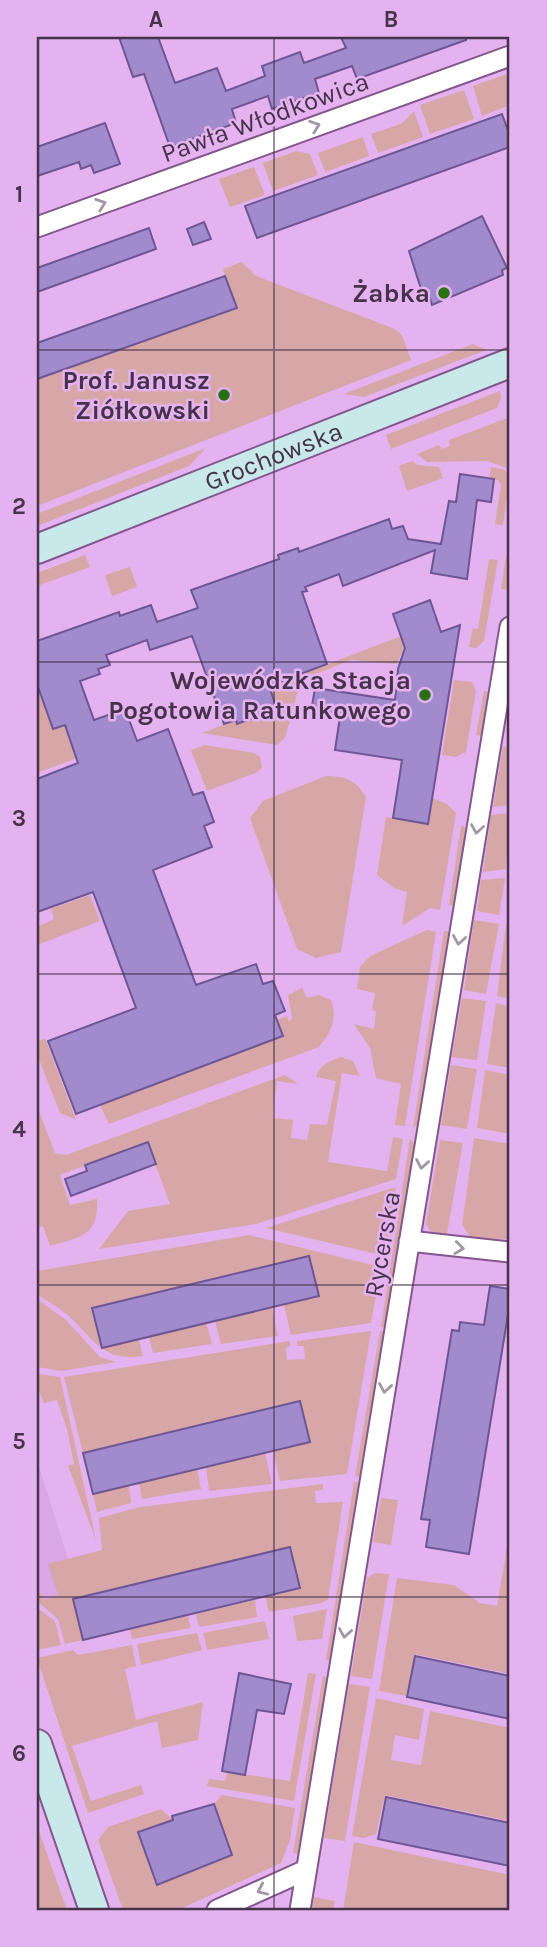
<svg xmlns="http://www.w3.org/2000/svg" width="547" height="1947" font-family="Karla,sans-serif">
<rect width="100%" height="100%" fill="#e4b3ef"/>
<path fill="#daa6e6" d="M37,1460L68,1559L49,1564L58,1595L44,1600L42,1593L37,1595Z"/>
<path fill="#d6a7a6" d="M510,73V105L482,116L473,86Z
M464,90L474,119L430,134L420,105Z
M414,111L423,137L378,153L371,134L401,124Z
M363,137L369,156L325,172L318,153Z
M296,151L310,154L318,175L273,191L263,163Z
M254,167L265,195L230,207L219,179Z
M242,262L256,276L395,329L402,335L411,360L37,506V379L236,308L223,269Z
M473,344L486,350L364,397L344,394Z
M500,391L501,398L497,408L391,449L386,435Z
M510,417V469L487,461L427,462L417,454L439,445L442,449L450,446L449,440Z
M206,448L189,466L37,526V514Z
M413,461L417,465L439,467L443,478L407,491L399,466Z
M491,467L505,470L510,478L503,525L495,524L501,485L498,480L489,479Z
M85,555L90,567L37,586V573Z
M510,555L507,590L501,589L506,556Z
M489,559L498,560L484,641L476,648L469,647L473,628L478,629Z
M130,567L137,587L112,596L105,575Z
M401,636L405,647L396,664L351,660L301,680L285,738L277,745L202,733L236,720L238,724L263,714L265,719L279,714L270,690L274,685Z
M454,680L472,682L476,691L466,752L456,757L442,755Z
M38,689L53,729L65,725L77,758L37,773Z
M484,691L490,692L482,736L476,735Z
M205,745L254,753L260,757L262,767L258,772L207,791L191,750Z
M510,746V805L493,807L503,747Z
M326,776C346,776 356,780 366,797L341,952L316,958L297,949L250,818L263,801Z
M432,798L447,804L456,813L440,910L430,908L402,926L407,892L394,888L377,875L386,817L427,824Z
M510,813L506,869L483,872L491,815Z
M461,826L467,827L455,906L449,905Z
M505,878L499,915L477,911L481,880Z
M90,895L100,921L37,945V927L54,919L51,909Z
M474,920L499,924L486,994L464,990Z
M506,924H510V999L497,996Z
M427,930L436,932L405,1126L395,1125L401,1084L376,1078L370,1048L354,1024L374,1029L376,1011L372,1010L375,993L357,989L360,967L370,956Z
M444,931L451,932L420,1124L413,1127Z
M302,988L307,998L319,995L331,1000C338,1019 331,1032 319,1047L109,1124L100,1105L283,1036L277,1020L287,1016L289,1022L292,1018L288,995Z
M462,998L486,1001L477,1060L452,1057Z
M496,1003L510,1007V1068L487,1064Z
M45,1038L76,1120L60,1113L37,1054V1042Z
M341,1057L353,1061L360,1076L342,1073L328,1162L387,1171L393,1137L403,1139L396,1179L256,1224L99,1249L128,1211L170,1204L147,1142L60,1175L70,1205L97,1199C99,1236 81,1237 50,1246L43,1226L37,1228V1106L55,1153L66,1155L285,1075L298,1084L277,1081L273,1118L293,1120L291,1138L307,1140L310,1124L327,1125L336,1081L316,1077C319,1065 330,1061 341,1057Z
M451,1065L477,1069L467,1129L441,1125Z
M485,1070L510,1075V1134L477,1128Z
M474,1138L510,1144L507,1239L471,1238L462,1225Z
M410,1139L416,1145L386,1327H381Z
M440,1140L463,1143L446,1239L434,1237L426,1224Z
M396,1187L385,1256L266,1228Z
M249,1235L381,1267L371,1323L291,1335L284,1305L319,1296L309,1256L93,1307L102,1348L139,1340L143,1356C99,1362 94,1337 65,1313C56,1306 46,1300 37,1294V1271Z
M37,1299L66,1320L100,1357L116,1362L62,1371L37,1367Z
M272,1308L278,1336L221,1344L215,1321Z
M206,1323L212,1344L153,1353L149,1337Z
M371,1331L347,1474L280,1481L273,1451L83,1453L64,1377L290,1341V1347L286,1348L287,1360L305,1359L304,1346H297V1341Z
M380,1331L386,1332L362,1477L355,1476Z
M37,1374L60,1377L96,1540L68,1466L74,1464L67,1429L57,1400L44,1403L37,1387Z
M265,1453L272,1484L209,1491L206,1467Z
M197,1469L201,1489L142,1499L139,1483Z
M354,1482L362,1483L333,1661L326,1660Z
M323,1484V1490L315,1491L316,1503L343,1502L328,1599L322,1603L269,1612L265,1596L300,1587L290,1547L74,1598L83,1640L65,1644L58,1619L37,1601V1595L42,1593L44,1600L58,1595L48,1564L102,1550L99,1518L140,1507Z
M129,1485L131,1503L97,1512L93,1494Z
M381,1498L398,1500L391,1545L373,1542Z
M510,1529V1674L415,1654L406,1696L379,1691L397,1578L454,1585L480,1603L497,1606Z
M375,1573L389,1574L372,1679L351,1676L367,1578Z
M255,1600L257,1617L199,1627L196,1614Z
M37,1608L55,1621L61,1645L37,1650Z
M327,1609L322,1639L297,1641L293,1616Z
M188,1616L191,1628L132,1639L130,1630Z
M265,1621L269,1639L207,1650L203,1633Z
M197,1633L202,1650L141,1665L137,1644Z
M132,1645L136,1666L125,1669L136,1720L203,1702L198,1740L162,1748L157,1721L72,1746L91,1801L141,1785L144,1794L88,1813L37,1658L73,1650L78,1655Z
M308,1673L316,1674L294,1801L207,1786L209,1779L225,1781L227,1773L222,1771L290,1781Z
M323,1676L330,1678L305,1835L297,1854L293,1853Z
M349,1684L370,1687L345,1841L324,1838Z
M376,1698L424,1709L419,1740L395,1735L391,1760L421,1765L430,1711L510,1728V1821L385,1795L376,1834L364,1838L352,1836Z
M222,1795L295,1808L290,1840L281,1863L178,1910H123L98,1840L108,1827L161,1809L173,1820L138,1832L157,1884L232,1855L214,1804Z
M37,1826L67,1910H37Z
M354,1842L510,1875V1910H343Z
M314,1897L335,1901L333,1910H312Z"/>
<path fill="#a28bcc" stroke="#6d5693" stroke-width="2" d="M119,37H158L175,83L217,68L226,91L265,76L262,66L300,52L304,63L346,48L341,37H466V40L357,79L352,66L315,79L319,93L272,109L268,96L232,109L236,123L170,147L144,74L133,77Z
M502,114L510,136V147L257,238L245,206Z
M105,123L120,164L94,173L91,165L81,169L79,162L37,176V147Z
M482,216L507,268L502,270L503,275L432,305L428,291L422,292L409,251Z
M204,222L211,239L193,245L187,229Z
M149,228L156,249L37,292V268Z
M225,276L237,308L37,379V343Z
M460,474L494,479L491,502L477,500L467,579L431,573L435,550L343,586L339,574L305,587L307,591L302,592L327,664L269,686L277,709L237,724L236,720L224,724L192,636L150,650L147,640L106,655L110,665L98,669L100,674L80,681L94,720L125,709L137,741L168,729L193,795L203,792L214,822L204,826L212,847L153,870L196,985L256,964L263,984L273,981L285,1011L275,1015L283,1036L76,1114L48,1041L136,1008L93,892L37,912V779L78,763L65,725L53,729L37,684V641L119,612L120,616L151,605L157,622L198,608L191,590L279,559L278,555L298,548L299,552L389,519L392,529L403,526L408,539L441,544L449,501L456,502Z
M430,600L441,632L460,625L428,824L393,818L402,760L335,750L340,717L311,712L315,688L395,700L398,669L405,648L393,614Z
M148,1142L156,1164L71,1196L65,1179L87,1171L85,1165Z
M309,1256L319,1296L102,1348L92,1308Z
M490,1286L510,1289V1302L469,1554L426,1547L430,1520L421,1519L452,1330L459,1331L460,1322L484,1325Z
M300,1401L310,1442L93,1494L83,1453Z
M290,1547L300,1588L83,1640L73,1599Z
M415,1656L510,1676V1719L407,1697Z
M239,1673L291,1684L284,1714L257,1710L245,1775L222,1771Z
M386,1797L510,1823V1866L378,1839Z
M214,1804L232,1855L157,1885L138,1832L173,1820L172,1816Z"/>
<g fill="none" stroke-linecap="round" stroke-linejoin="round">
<defs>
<path id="street" d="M37,227L510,56
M409,1241L510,1252
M217,1910L306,1870
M300,1910L510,627"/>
<g id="secondary">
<path id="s1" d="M37,549L510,363"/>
<path d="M37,1744L94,1910"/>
</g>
</defs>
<use href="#street" stroke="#83578d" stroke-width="23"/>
<use href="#secondary" stroke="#83578d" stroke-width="32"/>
<use href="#street" stroke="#fff" stroke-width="19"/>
<use href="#secondary" stroke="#c8e8ea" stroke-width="28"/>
</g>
<defs><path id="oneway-chevron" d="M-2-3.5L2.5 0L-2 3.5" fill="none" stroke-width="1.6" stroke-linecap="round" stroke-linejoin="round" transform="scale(1.75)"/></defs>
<g stroke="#a298a4">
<use href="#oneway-chevron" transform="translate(315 126) rotate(-20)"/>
<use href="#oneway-chevron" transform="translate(101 204) rotate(-20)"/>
<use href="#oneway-chevron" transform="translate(477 829) rotate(99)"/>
<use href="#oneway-chevron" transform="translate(459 940) rotate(99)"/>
<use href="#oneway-chevron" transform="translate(422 1164) rotate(100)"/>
<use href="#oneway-chevron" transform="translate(459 1248) rotate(7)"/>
<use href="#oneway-chevron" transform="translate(385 1388) rotate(99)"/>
<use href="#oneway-chevron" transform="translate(345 1633) rotate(99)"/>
<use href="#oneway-chevron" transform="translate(262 1890) rotate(156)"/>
</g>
<path fill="none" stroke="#46324a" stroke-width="2" stroke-opacity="0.55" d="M274,37V1910M37,350H510M37,662H510M37,974H510M37,1285H510M37,1597H510"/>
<g fill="#287113" stroke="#e4b3ef" stroke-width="2.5">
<circle cx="444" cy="293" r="7"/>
<circle cx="224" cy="395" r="7"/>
<circle cx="425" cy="695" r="7"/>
</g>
<g text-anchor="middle" stroke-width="5" stroke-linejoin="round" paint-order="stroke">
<g font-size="26" fill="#46324a" stroke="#e4b3ef">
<text transform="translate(265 117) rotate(-20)" y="9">Pawła Włodkowica</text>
<text dy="9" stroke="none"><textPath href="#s1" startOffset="254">Grochowska</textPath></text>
<text transform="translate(382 1244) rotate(-80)" y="9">Rycerska</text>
</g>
<g font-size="26" font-weight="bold" fill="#46324a" stroke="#e4b3ef" text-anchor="end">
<text x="430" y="302">Żabka</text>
<text x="210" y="389">Prof. Janusz<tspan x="210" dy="30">Ziółkowski</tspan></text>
<text x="411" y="689">Wojewódzka Stacja<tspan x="411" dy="30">Pogotowia Ratunkowego</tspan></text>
</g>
</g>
<rect width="547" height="1947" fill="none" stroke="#e4b3ef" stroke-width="77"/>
<rect x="38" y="38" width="470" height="1871" fill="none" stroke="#46324a" stroke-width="2.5"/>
<g font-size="23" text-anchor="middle" font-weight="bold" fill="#46324a">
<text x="156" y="27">A</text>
<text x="391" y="27">B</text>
<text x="19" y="202">1</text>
<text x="19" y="514">2</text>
<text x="19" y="826">3</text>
<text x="19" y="1137">4</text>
<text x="19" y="1449">5</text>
<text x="19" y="1761">6</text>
</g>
</svg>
